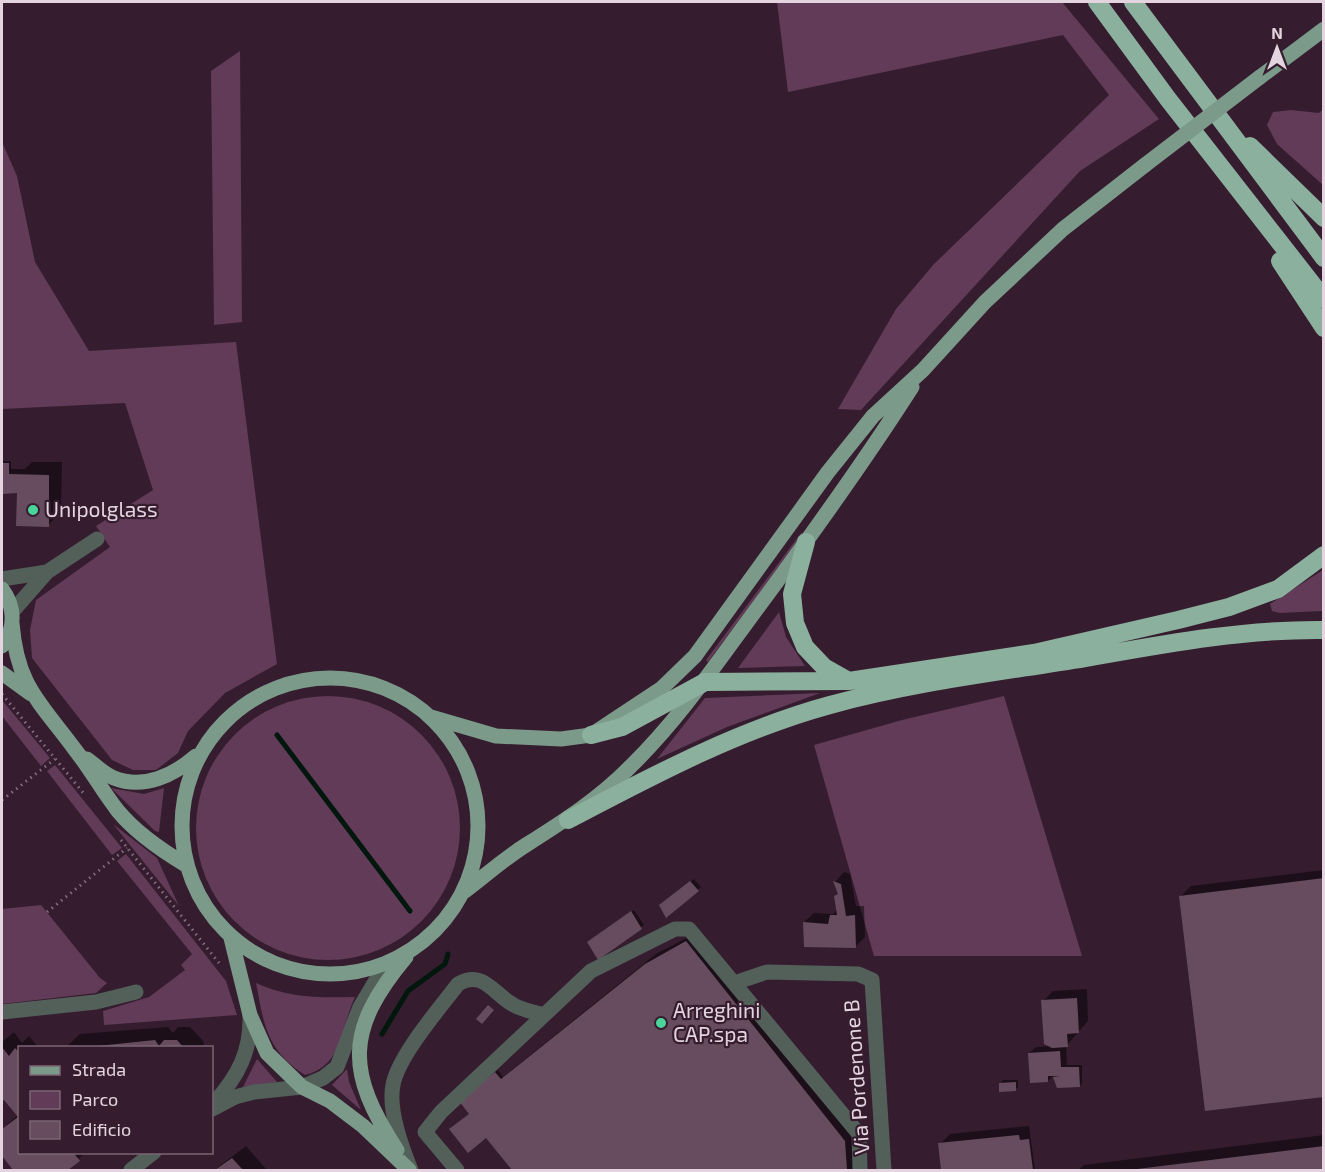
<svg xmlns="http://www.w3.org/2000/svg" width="1325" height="1172" font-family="'Exo 2',sans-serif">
<rect width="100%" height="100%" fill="#351d2f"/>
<path fill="#613b57" d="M777,2H1062L1159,119L1080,171L861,410L838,409L896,309L934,264L1109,95L1063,35L788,92Z
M240,51L242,322L214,325L211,71Z
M1323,109V185L1277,144L1267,125L1273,112L1291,110L1319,113Z
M2,142L17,176L35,262L89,351L236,342L277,664L225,693L188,731L178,753L156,770H133L112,760L32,658L30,630L36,600L110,547L96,526L153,490L125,403L2,409Z
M801,533L803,534L708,662L706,660Z
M1323,570V611L1280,613L1272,611L1270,604Z
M779,612L786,637L805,666L738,668Z
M820,693L727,727L657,759L705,698Z
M1004,696L1082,956H874L814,745L902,720Z
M196 828a132 132 0 1 1 264 0a132 132 0 1 1-264 0Z
M2,700L50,758L41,766L2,716Z
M55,765L122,848L112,855L47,771Z
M111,788L144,794L164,788L159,832L155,831Z
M113,824L157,858L179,906Z
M126,854L226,981L237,1015L104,1025L103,1011L149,997L185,970L181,965L192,954L117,861Z
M41,905L100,978L107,983L96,993L2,1004V909Z
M256,983C288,998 321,998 355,997C341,1027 343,1066 305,1075C266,1050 264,1024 256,983Z
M257,1059L277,1082L243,1087Z
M347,1069L349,1082L361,1110L332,1085Z"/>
<path fill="#0007" d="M2,461H11V469H25L32,462H62L61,512L48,525L18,492H2Z
M1324,870V1095L1181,896L1191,886Z
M844,872L850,874L856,906H864L865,937L856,946L804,922L814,913L833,914L838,909L839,893L835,882Z
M694,879L701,887L667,916L664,903Z
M634,910L644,925L641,927L592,939Z
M696,933L855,1131L858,1170H515L470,1113L464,1098L498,1070L503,1077L656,954Z
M1087,989L1088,1021L1066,1046L1067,1065H1082V1083L1080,1086H1058L1054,1075L1048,1081L1029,1053L1036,1047L1051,1046L1043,1001L1053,991Z
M168,1027L173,1033L178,1027H190L204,1042L203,1048H65L80,1034Z
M14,1032L22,1043L29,1036L39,1048H20V1152H86L65,1170H15L2,1154V1129L18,1115L4,1098L2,1099V1042Z
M1003,1080H1018V1087L1015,1090L1001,1083Z
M1029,1126L1035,1170H943L940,1144L950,1134Z
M1324,1135V1170H1078L1084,1165Z
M246,1146L267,1170H214Z"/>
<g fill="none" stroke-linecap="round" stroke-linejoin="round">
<path stroke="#01170d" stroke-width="5" d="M277,735L410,911
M382,1034L408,991L445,964L448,954"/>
</g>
<path fill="#674c5f" d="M2,463H9V474L49,475V527L16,526L17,493L2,494Z
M1324,878V1097L1205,1111L1179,896Z
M690,881L699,891L666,918L659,905Z
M833,881L841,884L846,916L855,915L856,948L804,947L803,922L828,924L830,915H837L834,896L838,894Z
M631,911L642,929L598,960L587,942Z
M686,941L845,1141L847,1170H512L486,1138L468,1153L449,1129L469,1114L459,1101L495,1072L501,1079L645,964Z
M1077,998L1079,1033L1067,1034L1068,1047L1052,1048L1044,1044L1041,1000Z
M488,1005L494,1010L482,1024L476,1019Z
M155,1040L159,1046L164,1040H177L184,1048H79Z
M2,1047L9,1056L15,1048L20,1053V1152H73L80,1161L68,1170H13L2,1156V1129L18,1117L4,1100L2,1101Z
M1060,1051L1061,1067H1079L1080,1087L1057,1088L1053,1077L1060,1076H1048V1082L1030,1083L1028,1053Z
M1016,1082V1091L999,1092V1083Z
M1019,1135L1020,1140L1029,1139L1033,1170H941L938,1143Z
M1324,1146V1170H1137V1169Z
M232,1158L243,1170H215Z"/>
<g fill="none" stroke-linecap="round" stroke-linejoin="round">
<path stroke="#85707f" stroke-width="3" stroke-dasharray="1.5 4.5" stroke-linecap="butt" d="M2,694L85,795
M2,800L55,759
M121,840L219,963
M47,912L127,848"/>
<path stroke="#526059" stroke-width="15" d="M47,572L97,539
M2,579L47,572L12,612
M734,983L767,972L858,974L872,980L884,1170
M2,1012L96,1002L136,992
M214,1103C238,1076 251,1052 250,1015
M212,1109L235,1097L254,1092L302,1087L323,1078L337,1067L360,1007L385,965
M131,1170L154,1152
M411,1170C402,1148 388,1109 393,1085C398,1056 440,1008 458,984C483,970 492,992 512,1004C521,1010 534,1012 544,1015
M457,1170L425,1132L441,1112L591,971L675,929H689L859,1134L860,1170"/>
<path stroke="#7c9a8a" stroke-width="15" d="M1260,77L1324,29
M2,589C15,606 16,629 2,646
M12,623C17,687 41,703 76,751C91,770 103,792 118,811C136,833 161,850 186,865
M2,673L31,694
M182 826a148 148 0 1 1 296 0a148 148 0 1 1-296 0Z
M431,717L496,736L561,739L591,735L662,688L695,656L828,472L873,416L923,370L985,302L1063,229L1145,165
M87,759C95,765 104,774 114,778C144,790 174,775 196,756
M465,891C485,876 505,858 526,845C564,821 600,798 631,766C678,720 714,667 753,614C808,540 862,465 912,387
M231,938L250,1015L267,1053L302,1087L330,1101L363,1126L409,1170
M397,1150C346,1072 345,1030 406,957"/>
<path stroke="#8cb09e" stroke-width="18" d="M1097,2L1168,99L1324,299
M1133,2L1324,258
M1250,146L1324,218
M1280,261L1324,328
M806,542L792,594L795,623L805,647L824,667L847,680
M591,735L622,727L705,682L849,681L1034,653L1178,620L1229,607L1278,589L1324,555
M568,820C652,776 738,730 830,705C913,682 1000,672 1085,658C1164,644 1243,629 1324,630"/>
<path stroke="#7c9a8a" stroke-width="15" d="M1145,165L1260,77"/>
</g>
<g fill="#4ad49c" stroke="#351d2f" stroke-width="2">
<circle cx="33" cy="510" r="6"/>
<circle cx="661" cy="1023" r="6"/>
</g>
<g text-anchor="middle" stroke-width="4.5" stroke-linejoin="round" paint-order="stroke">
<g font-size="21" fill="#e4d4df" stroke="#351d2f" text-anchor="start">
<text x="45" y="517">Unipolglass</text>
<text x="673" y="1018">Arreghini<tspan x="673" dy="24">CAP.spa</tspan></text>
</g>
<g font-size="21" fill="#e4d4df" stroke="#351d2f">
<text transform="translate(857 1077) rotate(-94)" y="7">Via Pordenone B</text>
</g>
</g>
<rect width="1325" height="1172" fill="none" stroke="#e4d4df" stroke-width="6"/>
<rect x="18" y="1046" width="195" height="108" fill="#351d2f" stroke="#7b6675" stroke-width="1.5"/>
<rect x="30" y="1066" width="30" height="9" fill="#7c9a8a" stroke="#7b6675" stroke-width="1.5"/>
<text x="72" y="1076" font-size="18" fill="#e4d4df">Strada</text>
<rect x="30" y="1091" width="30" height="18" fill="#613b57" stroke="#7b6675" stroke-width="1.5"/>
<text x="72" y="1106" font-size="18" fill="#e4d4df">Parco</text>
<rect x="30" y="1121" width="30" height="18" fill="#674c5f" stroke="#7b6675" stroke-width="1.5"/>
<text x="72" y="1136" font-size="18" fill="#e4d4df">Edificio</text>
<g transform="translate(1277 48)" stroke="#351d2f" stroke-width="4.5" paint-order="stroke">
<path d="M0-4.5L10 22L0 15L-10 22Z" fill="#e4d4df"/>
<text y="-9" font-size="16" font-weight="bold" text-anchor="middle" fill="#e4d4df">N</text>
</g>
</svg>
